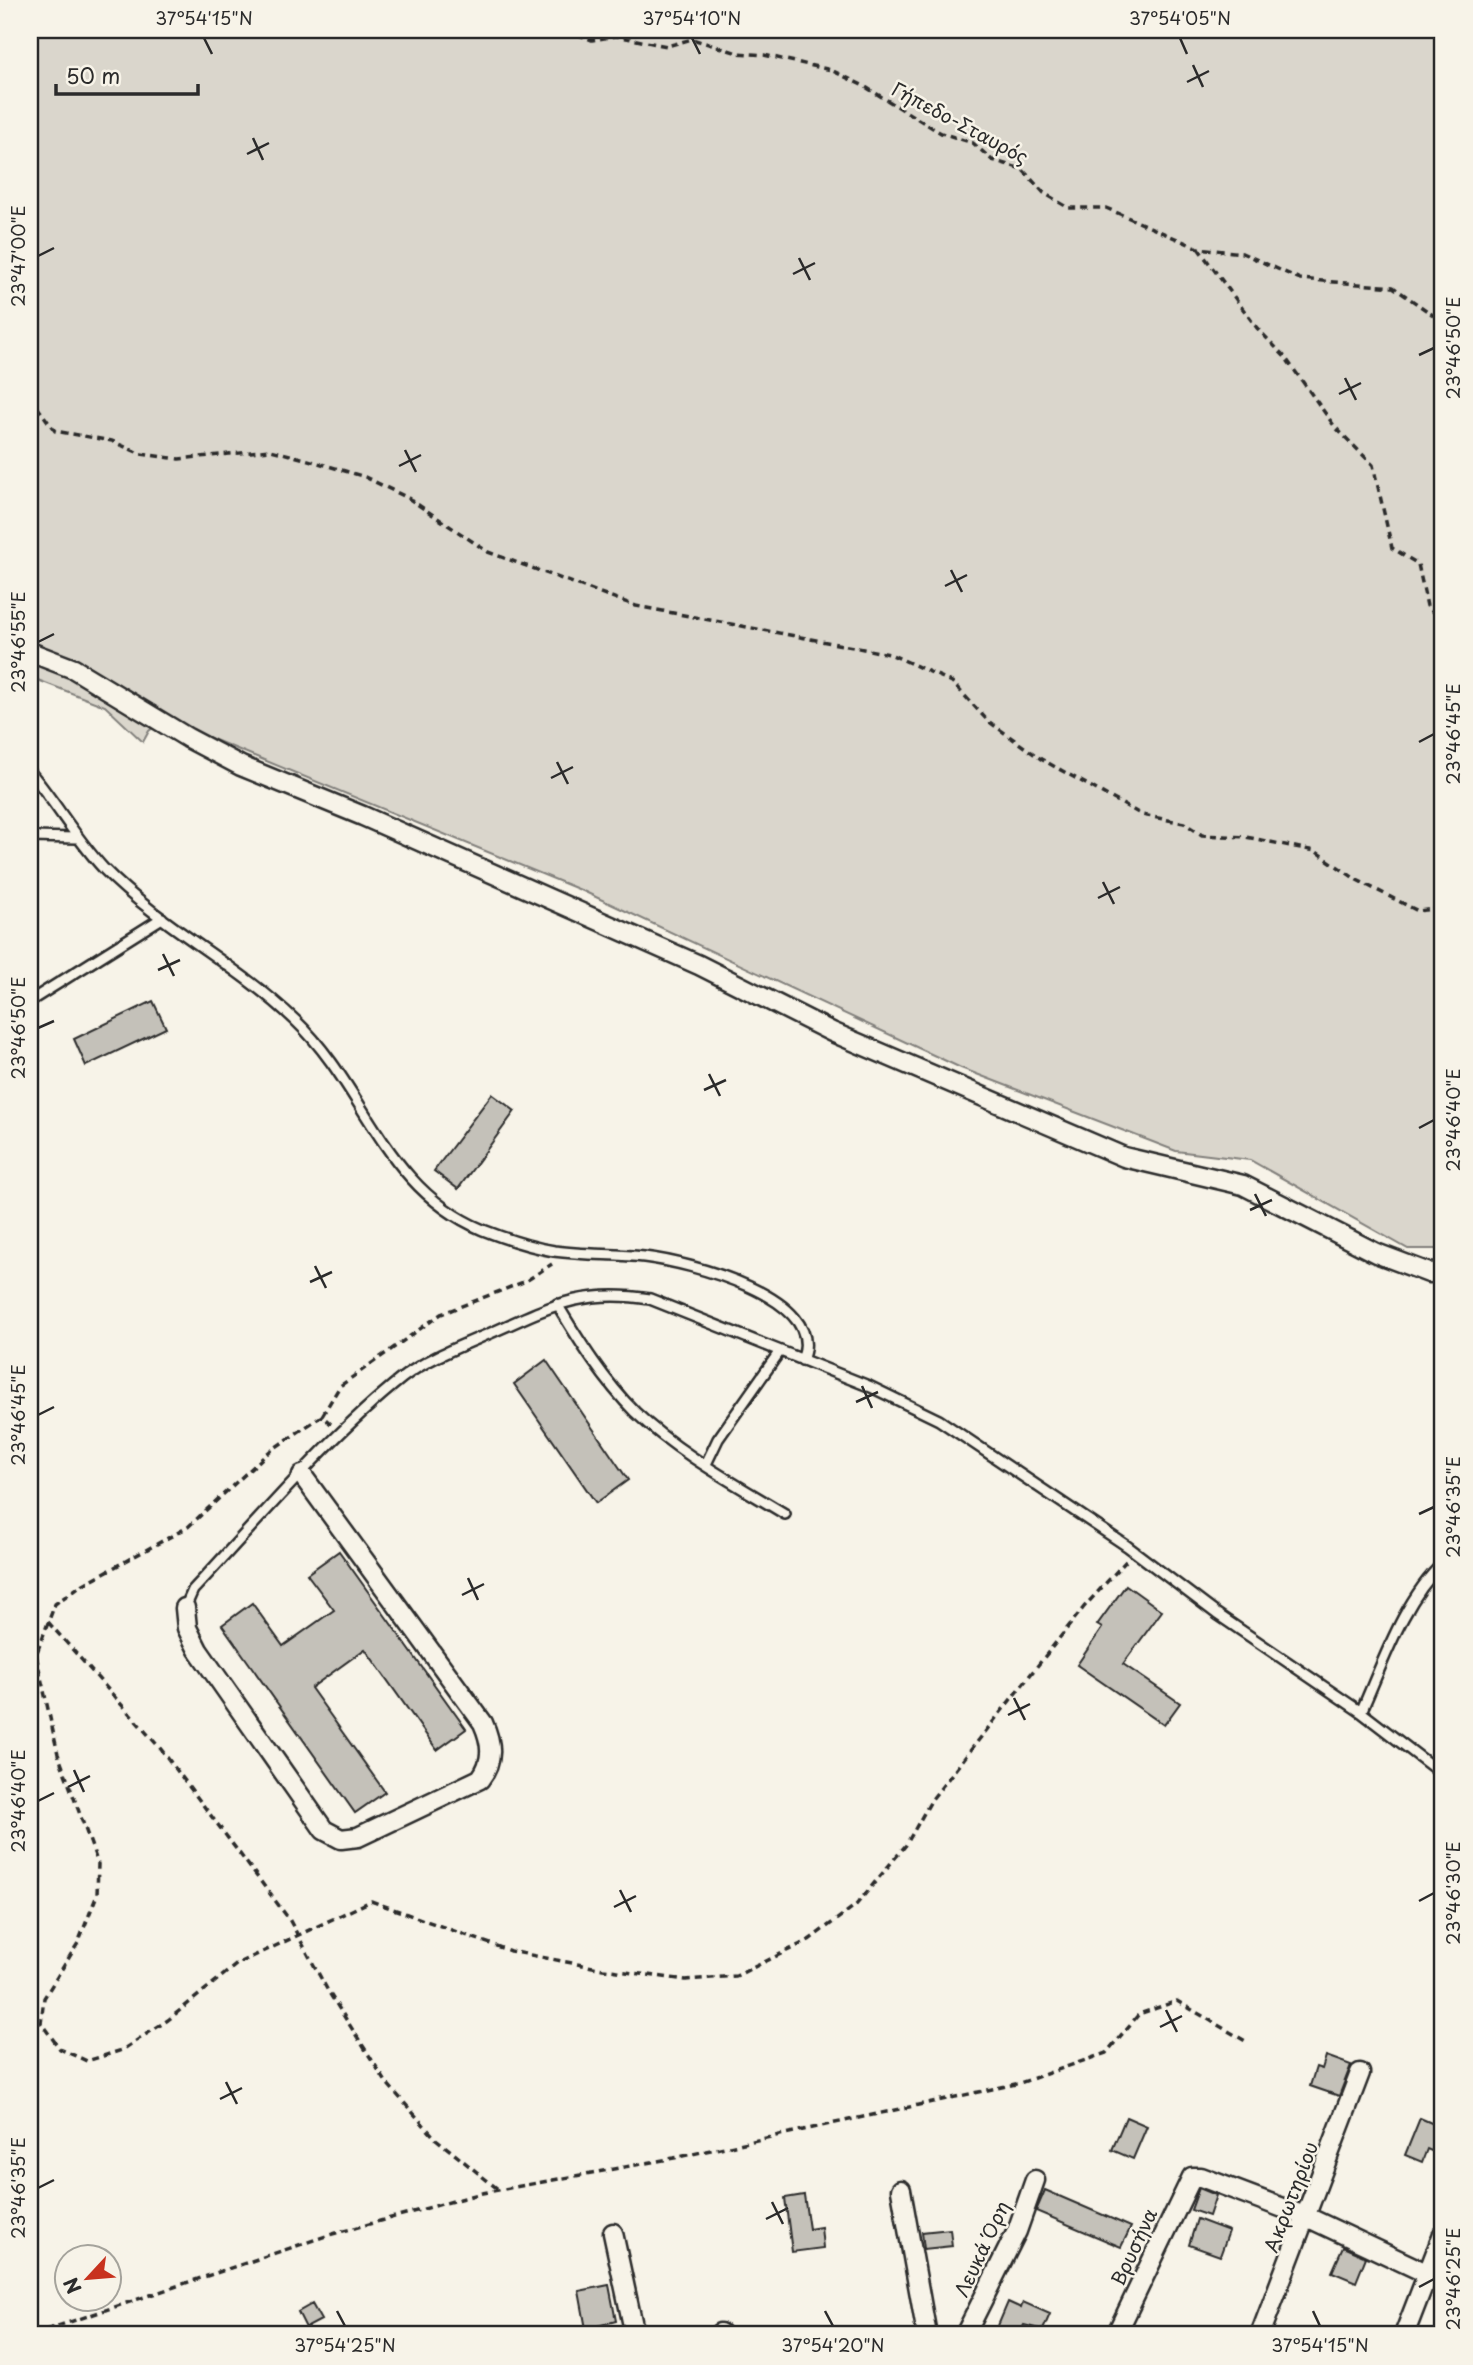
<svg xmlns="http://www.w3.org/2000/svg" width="1473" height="2365" font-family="'Playpen Sans',sans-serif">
<rect width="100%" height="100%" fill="#f7f3e8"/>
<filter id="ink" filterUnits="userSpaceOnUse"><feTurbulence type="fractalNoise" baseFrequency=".0143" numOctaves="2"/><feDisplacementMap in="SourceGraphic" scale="14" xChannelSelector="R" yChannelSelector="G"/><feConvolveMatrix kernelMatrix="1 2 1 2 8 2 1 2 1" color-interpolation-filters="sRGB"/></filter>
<g filter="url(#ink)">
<path fill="#dad6cc" stroke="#82807c" stroke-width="2" d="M30,30H1443V1249H1408L1250,1160L1176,1151L961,1068L583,891L164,719L149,731L143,742L105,706L30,677Z"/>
<path fill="#c4c1b9" stroke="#2b2b2b" stroke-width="2" d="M153,1001L166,1028L86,1066L74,1039Z
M492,1094L515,1111L458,1189L434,1171Z
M546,1360L628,1480L596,1503L514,1384Z
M339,1551L466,1729L437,1750L365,1649L311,1688L385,1792L355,1813L222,1625L252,1603L283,1646L334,1610L307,1574Z
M1126,1585L1162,1611L1123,1664L1180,1703L1164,1725L1077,1665L1102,1628L1097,1625Z
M1326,2056L1351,2065L1339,2096L1310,2086L1316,2067L1322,2069Z
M1126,2117L1147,2126L1133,2159L1112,2150Z
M1420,2118L1443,2128V2156L1427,2149L1422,2162L1405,2155Z
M1199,2188L1216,2195L1209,2216L1191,2210Z
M1045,2190L1131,2227L1121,2247L1036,2211Z
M804,2195L809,2229L821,2227L823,2248L792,2252L785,2198Z
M1197,2219L1229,2231L1220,2256L1189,2245Z
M950,2229L952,2246L924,2249L922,2232Z
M1343,2247L1366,2257L1356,2282L1332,2272Z
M609,2285L616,2321L586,2329L579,2291Z
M1008,2302L1021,2308L1023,2302L1050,2314L1043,2330L1024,2325L1019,2335H1012L997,2328Z
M312,2304L321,2320L306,2328L298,2312Z"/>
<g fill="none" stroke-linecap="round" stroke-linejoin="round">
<defs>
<path id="lane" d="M30,772C56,803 76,839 104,869C161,927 237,964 295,1020C366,1087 383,1188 483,1230C506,1239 530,1247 554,1251C584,1255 614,1254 644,1257C687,1262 829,1297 802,1360
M30,837L77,838
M30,1001L162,918
M557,1304C579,1341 604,1381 635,1412C678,1453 734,1483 785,1514
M706,1464L718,1439L780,1351
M185,1608L193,1590C258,1521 329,1436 402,1378C431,1356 469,1343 502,1328C557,1303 589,1289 650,1299L871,1387L939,1420L1127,1546L1217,1614L1361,1712L1443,1775
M1361,1712C1383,1663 1403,1601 1443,1563"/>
<path id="street" d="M30,652L74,669L188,738L241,766L363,816L699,965L832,1032L1124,1157L1243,1185L1376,1253L1429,1273L1443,1272
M185,1608L187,1628L198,1650L324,1830L341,1839L358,1837L480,1779C494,1761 492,1743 483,1723L302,1475
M901,2190L927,2335
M613,2233L635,2335
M720,2333L721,2335
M965,2335L1017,2231L1035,2180
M1116,2335L1192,2177H1201L1307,2217L1443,2281
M1260,2335L1360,2073
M1404,2335L1443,2234"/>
</defs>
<use href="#lane" stroke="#2b2b2b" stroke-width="14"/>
<use href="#street" stroke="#2b2b2b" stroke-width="23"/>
<path stroke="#2b2b2b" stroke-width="3.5" stroke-dasharray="7 5" stroke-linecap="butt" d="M566,30L592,40L616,36L667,46L692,39L738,53L764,55L831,70L864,86L941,133L973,143L992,160L1022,169L1044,193L1069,208H1106L1198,248L1242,253L1300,279L1393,287L1443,322
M1198,248L1257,328L1285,357L1335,427L1373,465L1392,548L1418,564L1427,606L1443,623
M30,397L55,431L112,441L141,454L179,459L271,450L305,459L365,477L408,498L488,552L636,606L890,654L952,682L988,721L1041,759L1142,815L1184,823L1202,835L1246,837L1315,851L1357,880L1418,911L1443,908
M322,1416L340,1386L441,1314L526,1281L552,1264
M331,1424L322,1416L270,1451L188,1527L80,1586L55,1604L36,1655L58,1754L98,1864L97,1895L78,1943L44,1998L41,2023L60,2049L87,2061L122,2050L168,2020L237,1964L371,1901L510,1951L603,1969L686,1980L736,1976L809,1940L856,1905L906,1845L932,1799L1084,1607L1126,1561
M48,1622L160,1748L289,1919L328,1991L386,2082L436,2139L499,2190
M46,2330L329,2235L482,2193L674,2158L1020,2083L1106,2053L1139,2014L1177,2001L1247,2042"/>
<use href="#lane" stroke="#f7f3e8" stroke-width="9"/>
<use href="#street" stroke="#f7f3e8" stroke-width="18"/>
</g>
</g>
<path fill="none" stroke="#2b2b2b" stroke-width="2.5" d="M204,38L212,54M692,38L700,54M1180,38L1187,54M1193,65L1203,87M1187,82L1209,71M253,138L263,160M247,154L269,143M38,256L54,248M799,258L810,280M793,274L815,263M1419,355L1434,348M1345,378L1356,400M1339,394L1361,383M405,450L416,472M399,466L421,455M951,570L962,592M945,586L967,575M38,642L54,634M1419,742L1434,734M557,762L568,784M551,778L573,767M1103,882L1114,904M1098,898L1120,887M163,954L174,976M158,970L180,960M38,1028L54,1021M709,1074L720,1096M704,1090L726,1080M1419,1128L1434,1120M1255,1194L1266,1216M1250,1210L1272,1200M315,1266L326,1288M310,1282L332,1272M862,1386L872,1408M856,1402L878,1392M38,1415L54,1407M1419,1514L1434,1507M468,1578L478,1600M462,1595L484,1584M1014,1698L1025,1720M1008,1715L1030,1704M74,1770L84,1792M68,1787L90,1776M38,1801L54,1793M620,1890L631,1912M1419,1901L1434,1893M614,1907L636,1896M1166,2010L1177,2032M1160,2027L1182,2016M226,2082L237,2104M220,2099L242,2088M38,2188L54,2180M772,2202L783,2224M766,2219L788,2208M1419,2287L1434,2279M337,2311L345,2326M825,2311L833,2326M1313,2311L1320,2326"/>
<g text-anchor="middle" stroke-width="5" stroke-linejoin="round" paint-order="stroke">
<g font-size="19" fill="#2b2b2b" stroke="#f7f3e8">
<text transform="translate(960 123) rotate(28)" y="7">Γήπεδο-Σταυρός</text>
<text transform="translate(1291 2197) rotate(-69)" y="7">Ακρωτηρίου</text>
<text transform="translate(1134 2247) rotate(-65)" y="7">Βρυσήνα</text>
<text transform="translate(982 2249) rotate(-65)" y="7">Λευκά Όρη</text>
</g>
</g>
<rect width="1473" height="2365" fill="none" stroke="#f7f3e8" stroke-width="77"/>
<g transform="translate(88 2278) rotate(244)"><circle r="33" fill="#f7f3e8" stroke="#a5a39c" stroke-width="2"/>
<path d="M0-5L12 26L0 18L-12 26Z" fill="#c8321e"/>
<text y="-10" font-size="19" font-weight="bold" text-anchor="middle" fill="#2b2b2b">N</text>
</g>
<path d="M56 84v10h142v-10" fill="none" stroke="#2b2b2b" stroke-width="3.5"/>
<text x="66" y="84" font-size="21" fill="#2b2b2b" stroke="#f7f3e8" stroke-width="5" paint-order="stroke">50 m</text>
<rect x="38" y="38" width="1396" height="2288" fill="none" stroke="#2b2b2b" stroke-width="2.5"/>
<g font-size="18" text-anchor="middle" fill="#2b2b2b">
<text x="204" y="25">37°54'15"N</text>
<text x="692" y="25">37°54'10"N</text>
<text x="1180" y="25">37°54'05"N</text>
<text transform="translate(19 256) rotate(-90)" y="6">23°47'00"E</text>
<text transform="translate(1454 348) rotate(-90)" y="6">23°46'50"E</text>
<text transform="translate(19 642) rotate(-90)" y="6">23°46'55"E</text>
<text transform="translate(1454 734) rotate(-90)" y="6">23°46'45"E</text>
<text transform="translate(19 1028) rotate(-90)" y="6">23°46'50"E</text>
<text transform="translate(1454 1120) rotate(-90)" y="6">23°46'40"E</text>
<text transform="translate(19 1415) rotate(-90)" y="6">23°46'45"E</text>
<text transform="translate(1454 1507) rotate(-90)" y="6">23°46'35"E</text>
<text transform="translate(19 1801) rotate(-90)" y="6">23°46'40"E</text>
<text transform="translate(1454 1893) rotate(-90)" y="6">23°46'30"E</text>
<text transform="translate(19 2188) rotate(-90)" y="6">23°46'35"E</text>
<text transform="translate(1454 2279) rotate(-90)" y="6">23°46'25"E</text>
<text x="345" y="2352">37°54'25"N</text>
<text x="833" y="2352">37°54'20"N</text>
<text x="1320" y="2352">37°54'15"N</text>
</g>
</svg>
